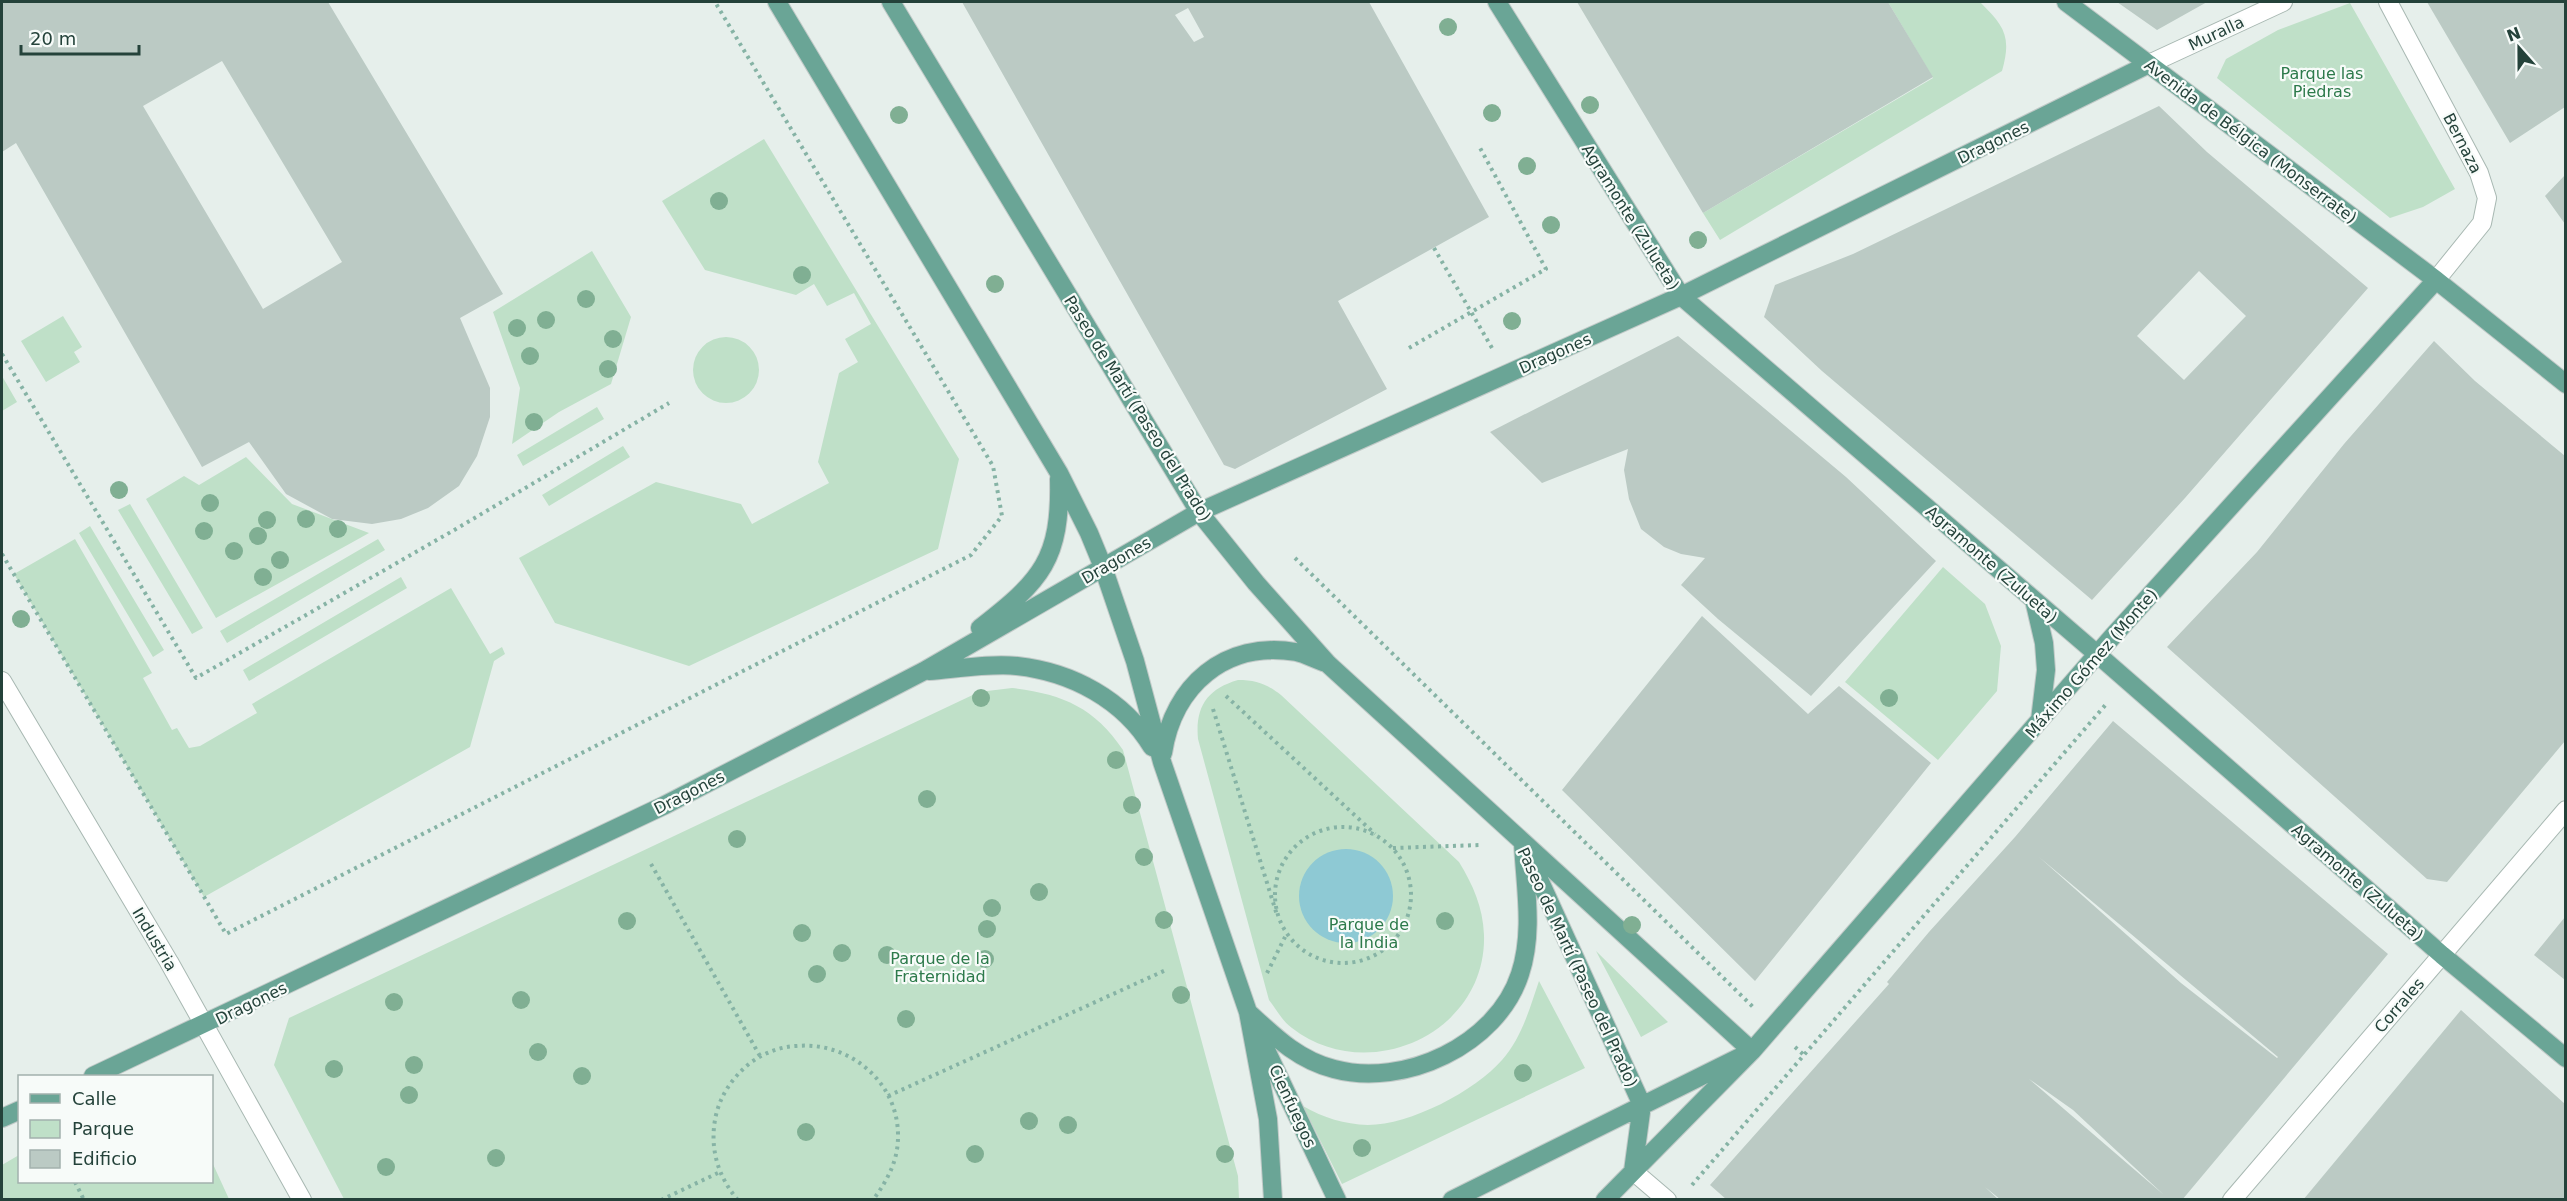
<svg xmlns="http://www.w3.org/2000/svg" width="2567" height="1201" font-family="'DejaVu Sans',sans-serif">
<rect width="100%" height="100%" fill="#e6efeb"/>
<path fill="#bfe0c8" d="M1888,2H1980C2004,26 2012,36 2002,71L1720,240L1703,213L1933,78Z
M2350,3L2455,189L2423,207L2390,218L2217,78L2226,59L2278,30Z
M764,139L959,459L938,549L689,666L555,623L519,558L656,482L741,504L752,524L829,483L818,462L839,373L858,362L845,339L871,324L854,293L827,306L814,284L796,295L705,270L662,201Z
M592,251L631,317L611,384L559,412L512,444L520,388L493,312Z
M63,316L82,347L74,352L80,362L46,382L21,341Z
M693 370a33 33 0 1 1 66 0a33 33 0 1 1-66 0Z
M2,376L17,402L2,411Z
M597,407L604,419L523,466L517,455Z
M623,446L630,457L549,506L542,495Z
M246,457L292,504L369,533L216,618L146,499L184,476L199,485Z
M130,504L203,628L192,634L118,510Z
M90,526L164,650L153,657L79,533Z
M75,539L152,673L143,678L172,730L177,728L189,748L200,746L257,713L252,704L451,588L490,654L502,647L505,654L494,661L470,747L204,897L14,574Z
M378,539L385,550L227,643L220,631Z
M1943,567L1985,604L2001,646L1997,691L1938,760L1845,682Z
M401,577L407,588L249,681L243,670Z
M1238,680C1256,680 1267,684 1281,695L1459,862C1473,885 1483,907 1484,935C1487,1033 1368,1087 1292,1028C1283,1022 1276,1009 1269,1000L1198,739C1195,707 1207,689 1238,680Z
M1012,688C1062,694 1094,707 1123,750L1238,1176L1239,1199H344L274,1065L289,1018L979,692Z
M1596,951L1668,1022L1641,1037Z
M1539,981L1585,1068L1342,1184L1303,1106C1324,1118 1344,1124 1368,1125C1410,1125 1475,1091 1502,1060C1521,1039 1530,1008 1539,981Z
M19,1155L20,1182H212V1162L229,1199H2V1165Z"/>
<path fill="#8ec9d4" d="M1299 896a47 47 0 1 1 94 0a47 47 0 1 1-94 0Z"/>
<path fill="#bbcac4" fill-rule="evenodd" d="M2,2H328L503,294L460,318L490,388V417L477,456L459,486L428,508L401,519L372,524L332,519L286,494L249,442L202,467L16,143L2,152ZM222,61L342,262L263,309L143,106Z
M962,2H1369L1489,217L1338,301L1387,389L1235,469L1224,465ZM1188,8L1204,37L1194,42L1175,15Z
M1577,2H1888L1933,77L1703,213Z
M2117,2H2207L2157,30Z
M2427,2H2565V107L2510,143Z
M2159,106L2207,152L2368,288L2185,498L2092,600L1822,371L1764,317L1775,285L1853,254ZM2199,271L2246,316L2184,380L2137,336Z
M2565,175V224L2545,196Z
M1678,336L1846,477L1936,561L1811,696L1718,619L1681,585L1705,558L1681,554L1664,547L1641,529L1629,499L1624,470L1628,449L1542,483L1490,432Z
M2434,341L2475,381L2565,456V741L2447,882L2427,879L2167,647L2257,552L2344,444Z
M1702,616L1808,714L1839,686L1931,763L1755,981L1562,790Z
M2113,721L2388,954L2182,1200H2001L1985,1187L1999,1200H1727L1710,1185L1889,984L1887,982L1929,932L2015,837ZM2039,857L2278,1057L2277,1058L2181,983ZM2029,1079L2073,1110L2164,1195Z
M2565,917V980L2534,955Z
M2461,1010L2565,1104V1200H2303Z"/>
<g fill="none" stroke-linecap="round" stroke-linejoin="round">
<defs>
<path id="minor" d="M2388,2L2479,173L2487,198L2482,223L2436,280
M2149,64L2283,2
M2,681L169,962L302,1200
M1633,1171L1667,1200
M2232,1200L2566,810"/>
<path id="major" d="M777,2L1059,473L1089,533L1103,567L1135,661L1162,762L1248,1012L1268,1119L1273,1200
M891,2L1199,512L1256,583L1328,664L1752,1051
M1497,2L1681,296L2097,654L2442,955L2566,1058
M2066,2L2436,280L2566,384
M2034,600L2044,643L2046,670L2040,720
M980,628C1042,580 1061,559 1059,479
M929,671C955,669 992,663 1017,666C1072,672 1124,700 1152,747
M1163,753C1173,686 1225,640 1296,652C1306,654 1316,660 1326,663
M1527,853L1642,1105
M1248,1012C1274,1036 1298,1060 1334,1069C1404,1088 1497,1045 1520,974C1534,932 1525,886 1523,843
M1259,1035L1337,1200
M93,1076L665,805L924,671L1199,512L1681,296L2149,64
M2,1118L20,1110
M1633,1171L1642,1105
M1452,1200L1740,1057
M1605,1200L1752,1051L2113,636L2436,280"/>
</defs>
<use href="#minor" stroke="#a8b8b2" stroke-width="20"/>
<use href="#major" stroke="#c2cac8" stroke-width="20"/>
<path stroke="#86b3a5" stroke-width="4" stroke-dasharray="3 4.5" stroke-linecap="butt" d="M1434,248L1492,348
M1409,348L1546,269L1479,146
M2,354L196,678L456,529L669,403
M2,554L226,934L971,555L1002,516L993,466L715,2
M1295,558L1753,1007
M1226,696L1375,834
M1213,709L1277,915
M1275 895a68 68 0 1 1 136 0a68 68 0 1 1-136 0Z
M1393,848L1480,845
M651,864L760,1056
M1267,973L1286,935
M1795,1047L1804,1055
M888,1096L1166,970
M75,1182L84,1200
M1692,1185L2108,702
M661,1200L720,1172
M738,1200C717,1176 709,1146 716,1115C721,1094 733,1077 750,1063C764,1053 779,1047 796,1046C849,1041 899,1082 898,1137C898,1161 887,1181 873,1200"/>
<use href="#minor" stroke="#fff" stroke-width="18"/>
<use href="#major" stroke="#6aa596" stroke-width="18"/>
</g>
<g fill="#80af93">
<circle cx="1448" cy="27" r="9"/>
<circle cx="1590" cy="105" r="9"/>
<circle cx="1492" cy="113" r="9"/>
<circle cx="899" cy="115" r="9"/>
<circle cx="1527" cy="166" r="9"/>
<circle cx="719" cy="201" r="9"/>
<circle cx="1551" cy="225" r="9"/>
<circle cx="1698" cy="240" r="9"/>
<circle cx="802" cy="275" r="9"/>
<circle cx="995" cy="284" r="9"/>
<circle cx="586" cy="299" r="9"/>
<circle cx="546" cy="320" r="9"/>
<circle cx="1512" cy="321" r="9"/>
<circle cx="517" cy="328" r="9"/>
<circle cx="613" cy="339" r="9"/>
<circle cx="530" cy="356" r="9"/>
<circle cx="608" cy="369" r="9"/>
<circle cx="534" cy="422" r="9"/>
<circle cx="119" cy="490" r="9"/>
<circle cx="210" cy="503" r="9"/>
<circle cx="306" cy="519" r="9"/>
<circle cx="267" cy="520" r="9"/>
<circle cx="338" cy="529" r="9"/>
<circle cx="204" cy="531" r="9"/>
<circle cx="258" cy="536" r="9"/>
<circle cx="234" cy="551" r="9"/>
<circle cx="280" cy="560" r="9"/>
<circle cx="263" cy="577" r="9"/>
<circle cx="21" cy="619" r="9"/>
<circle cx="981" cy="698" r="9"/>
<circle cx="1889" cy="698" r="9"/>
<circle cx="1116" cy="760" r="9"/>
<circle cx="927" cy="799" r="9"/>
<circle cx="1132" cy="805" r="9"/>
<circle cx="737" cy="839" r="9"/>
<circle cx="1144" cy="857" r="9"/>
<circle cx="1039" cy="892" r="9"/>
<circle cx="992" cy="908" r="9"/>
<circle cx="1164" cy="920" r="9"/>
<circle cx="627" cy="921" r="9"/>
<circle cx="1445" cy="921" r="9"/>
<circle cx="1632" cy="925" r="9"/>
<circle cx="987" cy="929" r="9"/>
<circle cx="802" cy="933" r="9"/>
<circle cx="842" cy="953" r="9"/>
<circle cx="887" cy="955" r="9"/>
<circle cx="985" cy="959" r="9"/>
<circle cx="817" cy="974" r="9"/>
<circle cx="1181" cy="995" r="9"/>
<circle cx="521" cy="1000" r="9"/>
<circle cx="394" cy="1002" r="9"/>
<circle cx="906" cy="1019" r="9"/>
<circle cx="538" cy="1052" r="9"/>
<circle cx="414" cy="1065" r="9"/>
<circle cx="334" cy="1069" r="9"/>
<circle cx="1523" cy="1073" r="9"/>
<circle cx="582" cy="1076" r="9"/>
<circle cx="409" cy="1095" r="9"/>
<circle cx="1029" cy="1121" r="9"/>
<circle cx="1068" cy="1125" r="9"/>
<circle cx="806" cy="1132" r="9"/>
<circle cx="1362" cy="1148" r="9"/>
<circle cx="975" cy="1154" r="9"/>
<circle cx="1225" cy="1154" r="9"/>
<circle cx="496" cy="1158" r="9"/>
<circle cx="386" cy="1167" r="9"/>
</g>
<g text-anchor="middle" stroke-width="4.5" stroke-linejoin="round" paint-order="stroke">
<g font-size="16" fill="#24423a" stroke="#f7fbf9">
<text transform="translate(2216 33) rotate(-25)" y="6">Muralla</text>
<text transform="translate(2251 141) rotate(37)" y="6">Avenida de Bélgica (Monserrate)</text>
<text transform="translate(1993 142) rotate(-26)" y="6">Dragones</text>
<text transform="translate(2463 143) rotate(63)" y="6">Bernaza</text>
<text transform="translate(1631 217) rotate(58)" y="6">Agramonte (Zulueta)</text>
<text transform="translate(1555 353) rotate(-24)" y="6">Dragones</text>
<text transform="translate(1138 408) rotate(58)" y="6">Paseo de Martí (Paseo del Prado)</text>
<text transform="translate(1116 560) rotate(-30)" y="6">Dragones</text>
<text transform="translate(1992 564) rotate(41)" y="6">Agramonte (Zulueta)</text>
<text transform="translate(2091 663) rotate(-49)" y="6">Máximo Gómez (Monte)</text>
<text transform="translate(689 792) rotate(-27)" y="6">Dragones</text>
<text transform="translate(2358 882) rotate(41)" y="6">Agramonte (Zulueta)</text>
<text transform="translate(155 939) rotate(59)" y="6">Industria</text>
<text transform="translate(1578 967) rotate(65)" y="6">Paseo de Martí (Paseo del Prado)</text>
<text transform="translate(251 1003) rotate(-26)" y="6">Dragones</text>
<text transform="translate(2399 1005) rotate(-49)" y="6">Corrales</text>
<text transform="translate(1293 1106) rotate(65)" y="6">Cienfuegos</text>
</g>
<g font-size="16" fill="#2d7a4b" stroke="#f7fbf9">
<text x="2322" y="79">Parque las<tspan x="2322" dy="18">Piedras</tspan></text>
<text x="1369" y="930">Parque de<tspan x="1369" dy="18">la India</tspan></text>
<text x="940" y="964">Parque de la<tspan x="940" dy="18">Fraternidad</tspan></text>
</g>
</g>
<rect width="2567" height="1201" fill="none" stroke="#24423a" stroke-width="6"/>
<rect x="18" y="1075" width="195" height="108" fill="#f7fbf9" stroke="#a3b1ad" stroke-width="1.5"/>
<rect x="30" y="1094" width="30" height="9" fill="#6aa596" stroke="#a3b1ad" stroke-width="1.5"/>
<text x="72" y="1105" font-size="18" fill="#24423a">Calle</text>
<rect x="30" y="1120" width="30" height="18" fill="#bfe0c8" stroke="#a3b1ad" stroke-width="1.5"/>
<text x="72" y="1135" font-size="18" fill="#24423a">Parque</text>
<rect x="30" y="1150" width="30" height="18" fill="#bbcac4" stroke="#a3b1ad" stroke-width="1.5"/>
<text x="72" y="1165" font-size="18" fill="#24423a">Edificio</text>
<g transform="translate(2519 48) rotate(339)" stroke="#f7fbf9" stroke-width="4.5" paint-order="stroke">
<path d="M0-4.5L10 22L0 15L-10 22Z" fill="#24423a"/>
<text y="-9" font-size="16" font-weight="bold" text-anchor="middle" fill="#24423a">N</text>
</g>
<path d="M21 45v9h118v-9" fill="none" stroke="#24423a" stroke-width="3"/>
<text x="30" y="45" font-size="18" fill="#24423a" stroke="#f7fbf9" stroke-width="4.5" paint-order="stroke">20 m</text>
</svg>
